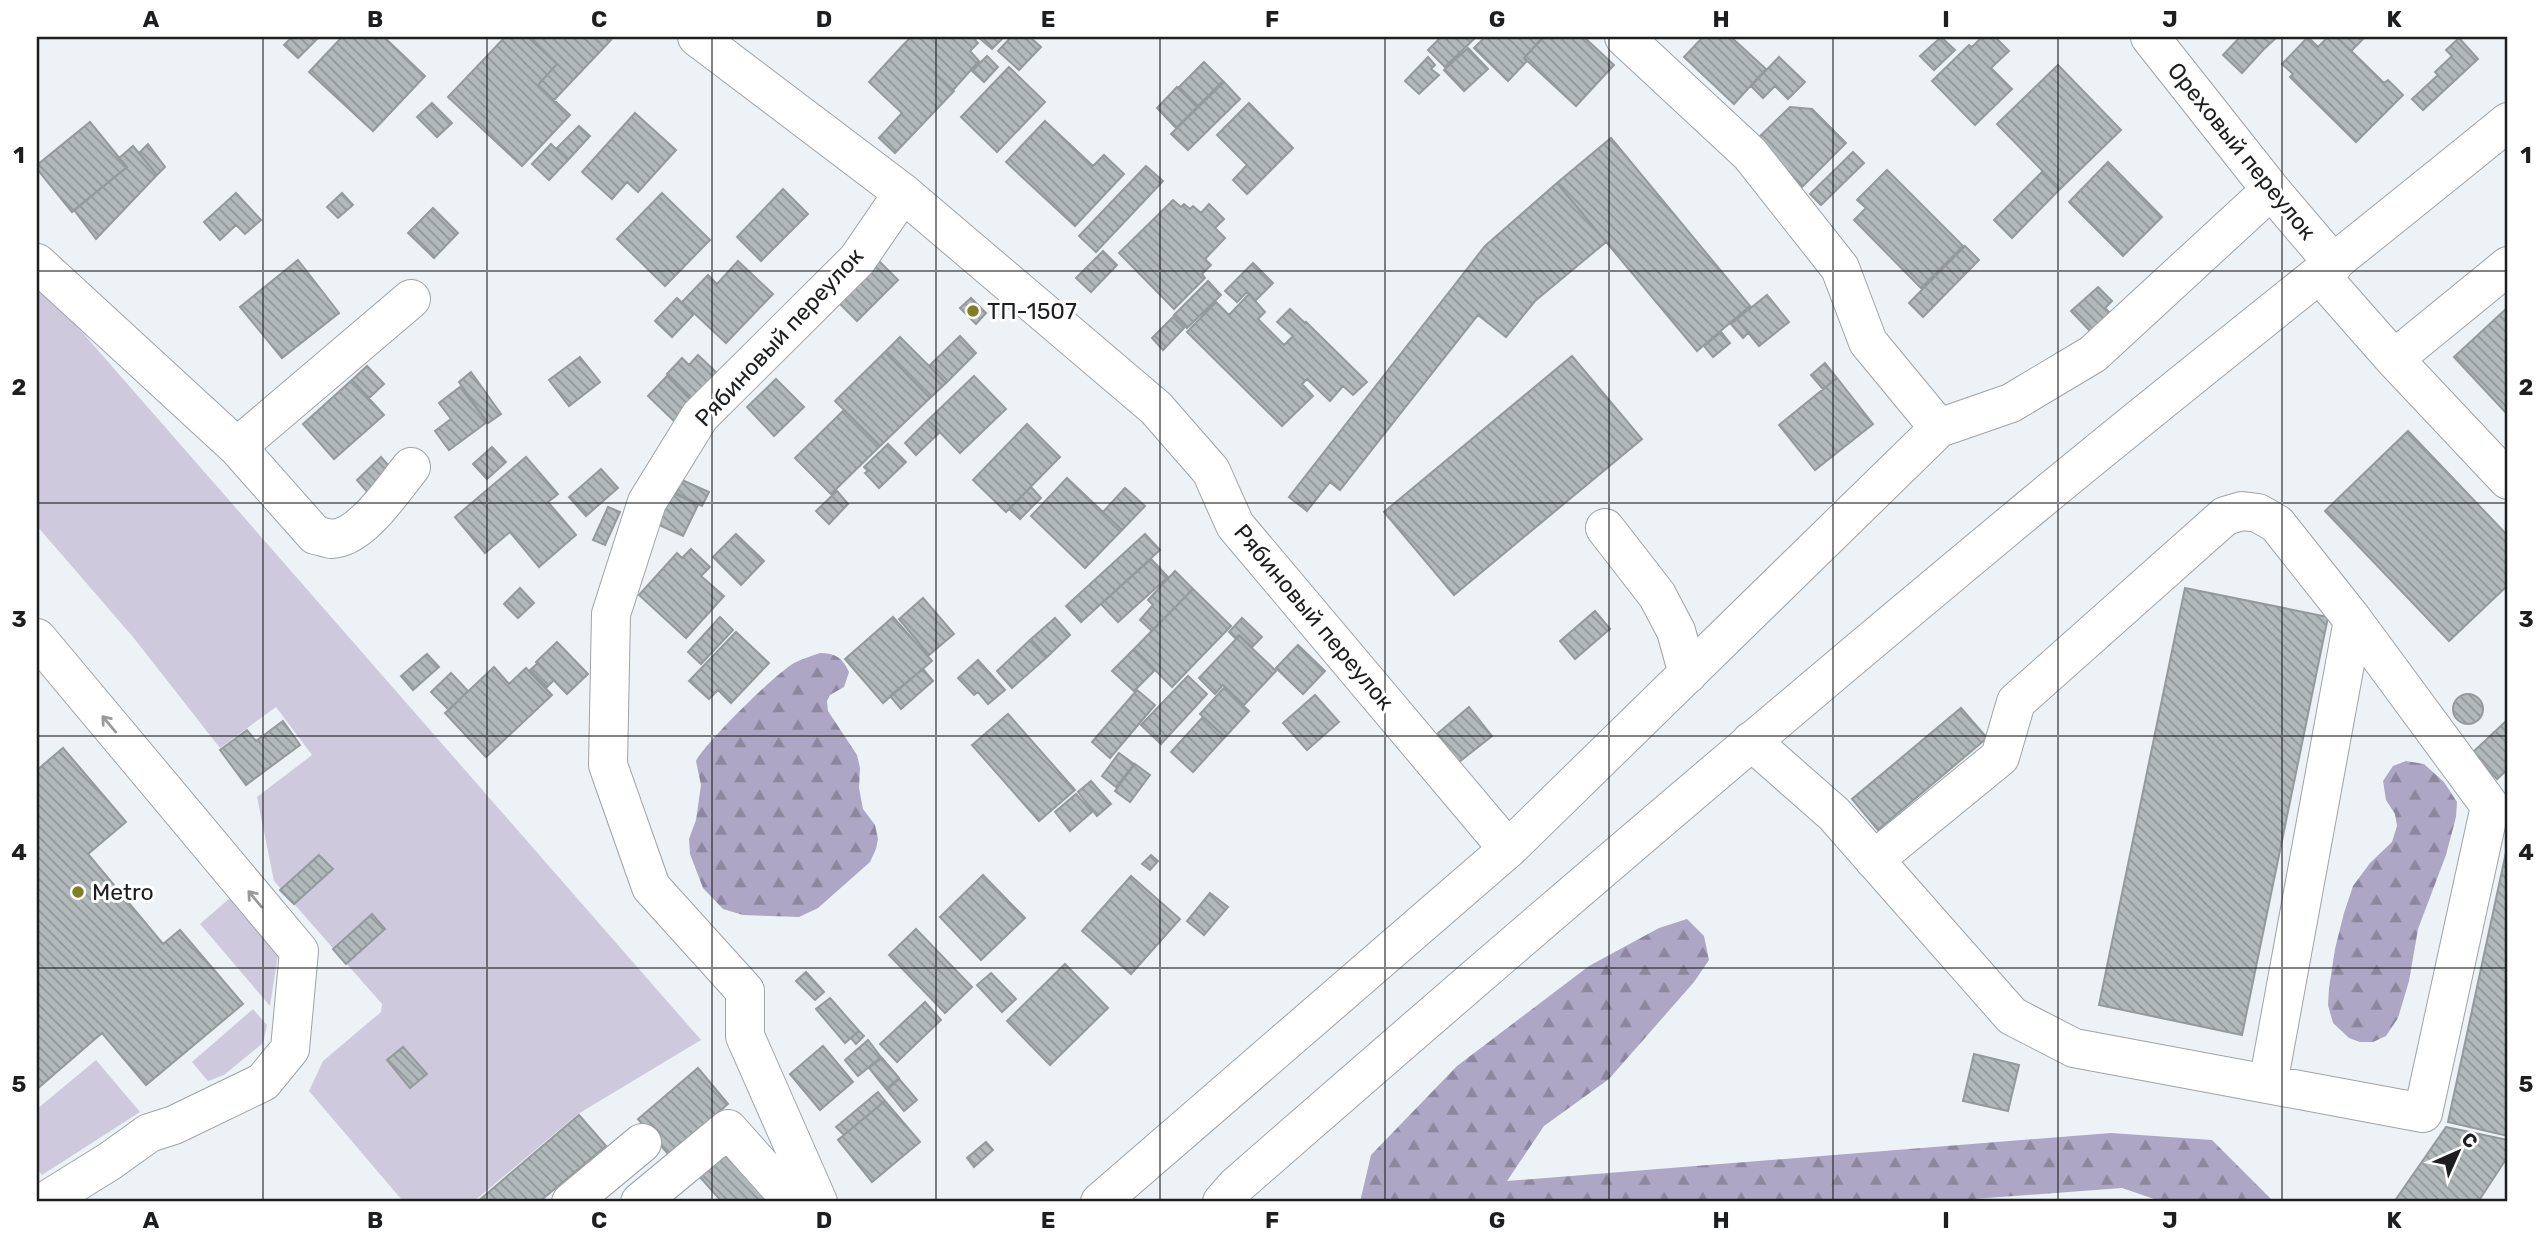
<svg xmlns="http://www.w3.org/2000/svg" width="2545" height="1239" font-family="Rubik,sans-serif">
<defs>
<pattern id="forest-firs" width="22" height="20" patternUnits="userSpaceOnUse" patternTransform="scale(1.75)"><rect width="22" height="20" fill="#ada6c4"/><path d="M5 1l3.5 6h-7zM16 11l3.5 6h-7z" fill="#8c879f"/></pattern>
<pattern id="building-back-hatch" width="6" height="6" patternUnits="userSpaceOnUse" patternTransform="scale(1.75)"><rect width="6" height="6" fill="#b2b9ba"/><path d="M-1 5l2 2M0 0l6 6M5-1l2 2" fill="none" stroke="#909697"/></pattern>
</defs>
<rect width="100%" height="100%" fill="#edf2f6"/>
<path fill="#cec9dd" d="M37,284L54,300L701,1040L578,1114L473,1202H401L402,1200L309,1091L323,1061L381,1012L382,1004L274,881L257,797L312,755L276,707L220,748L133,637L37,526Z
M230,898L278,955L270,1006L200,924Z
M253,1009L267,1025L263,1043L224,1075L208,1081L192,1062Z
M96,1060L140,1112L42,1175L37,1169V1109Z"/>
<path fill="url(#forest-firs)" d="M820,653C835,653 843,658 849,672L844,687L830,695L827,701L828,711L857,755L860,768L859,788L863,809L875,825L878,839L876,849L870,862L818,908L799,917L743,915L723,909L703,888L690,854L689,839L696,820L701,785L696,761C706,742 775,674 794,663C802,659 811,656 820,653Z
M2406,761L2424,764L2444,782L2457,802L2456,817L2446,855L2418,929L2409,981L2398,1018L2386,1036L2373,1042H2360L2349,1038L2333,1023L2328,1005L2329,988L2335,949L2344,913L2353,886L2370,863L2392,842L2397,826L2395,814L2386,800L2383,781L2393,766Z
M1687,919L1704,936L1709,960L1694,982L1609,1079L1544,1126L1507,1181L2111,1133L2212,1140L2274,1202H2163L2122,1188L1933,1202H1360L1371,1155L1457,1066L1589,966L1659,928Z"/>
<path fill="url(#building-back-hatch)" stroke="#949a9c" stroke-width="2" d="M292,37H319L298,58L284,45Z
M342,37H384L425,76L373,131L309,72Z
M505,37H528L557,64L538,85L570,115L522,166L448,97Z
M534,37H608L611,40L554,100L538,85L557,64L531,40Z
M911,37H977L975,40L978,43L970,51L979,61L953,90L904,44Z
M978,37H1004L992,49Z
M1011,37H1030L1041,47L1019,70L998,51Z
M1441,37H1476L1445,67L1428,50Z
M1485,37H1541L1542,38L1524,58L1527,61L1508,81L1474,48Z
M1544,37H1584L1614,65L1576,106L1524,58Z
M1703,37H1731L1766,69L1734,104L1684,57Z
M1941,37L1955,50L1934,70L1920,56Z
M1982,37H1995L2009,51L1991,68L2012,89L1975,125L1932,81L1969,45L1972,47Z
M2240,37H2252L2264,49L2242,73L2223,55Z
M2252,37H2277L2264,49Z
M2308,37L2318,47L2328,37H2337L2384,83L2388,80L2403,95L2356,142L2290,77L2293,74L2282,64Z
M2337,37H2363L2364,38L2351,51Z
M2459,38L2478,59L2423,110L2412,99L2438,75L2435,72L2452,56L2446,50Z
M904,44L954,91L895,153L879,138L902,113L869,82Z
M1468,48L1488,69L1464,91L1444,70Z
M987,56L998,67L984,82L972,71Z
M1428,57L1435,65L1431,69L1439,75L1419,94L1405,81Z
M1779,57L1805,82L1788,99L1775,86L1763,98L1751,86Z
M1204,62L1223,81L1198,106L1179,87Z
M2058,65L2121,130L2060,189L1997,124Z
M1009,67L1045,102L997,152L961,117Z
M1224,82L1240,99L1188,150L1171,134Z
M1177,87L1197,107L1176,128L1157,108Z
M432,103L452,123L437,137L417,117Z
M1249,103L1293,148L1247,194L1233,180L1247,165L1217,135Z
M1790,107L1812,109L1846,143L1802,187L1756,140Z
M635,113L676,150L638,192L627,182L612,199L582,172Z
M1045,121L1093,166L1104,155L1124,174L1075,226L1006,162Z
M90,122L127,167L72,212L37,169V165Z
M579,126L590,136L568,160L556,149Z
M1611,138L1750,306L1697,351L1557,183Z
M148,144L165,167L157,175L139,153Z
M551,144L568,160L549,180L532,164Z
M133,146L157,175L96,239L74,210L127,167L119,158Z
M1853,152L1864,163L1821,205L1810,194Z
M2108,162L2162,217L2123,256L2069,202Z
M1146,166L1163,181L1096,252L1079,236Z
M1887,170L1963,246L1921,288L1854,220L1866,208L1857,200Z
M2042,172L2060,189L2012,238L1994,220Z
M1557,183L1606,242L1535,301L1506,337L1478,315L1340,490L1330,482L1307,511L1289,497L1485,246Z
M783,189L808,214L761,261L737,237Z
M236,193L261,220L245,234L236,225L220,240L204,222Z
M342,193L353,205L338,218L327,207Z
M662,193L710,240L665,286L617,239Z
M1173,200L1181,207L1184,204L1190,209L1193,206L1201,213L1209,204L1224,219L1215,228L1225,238L1205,259L1211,265L1202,274L1205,278L1174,309L1119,253Z
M433,208L458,233L434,258L408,233Z
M1965,246L1979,260L1923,317L1909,303Z
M1103,251L1117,265L1091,292L1076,278Z
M298,260L339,313L282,358L240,307Z
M738,261L773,294L726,343L682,302L708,275L717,284Z
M879,261L898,280L857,321L839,303Z
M1253,263L1273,283L1255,301L1247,292L1237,302L1225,291Z
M1208,281L1221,295L1187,328L1174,315Z
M2098,287L2112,301L2105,308L2111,314L2091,332L2071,311Z
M1249,294L1265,312L1258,319L1284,345L1293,336L1277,322L1290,309L1305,323L1306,322L1367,382L1353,395L1343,386L1330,401L1307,379L1302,384L1313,396L1282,426L1187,332L1216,302L1229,315Z
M1767,295L1789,322L1759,346L1737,319Z
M677,298L694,314L672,337L655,321Z
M971,298L986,313L976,324L960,308Z
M2508,307V415L2454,357Z
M1173,317L1184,328L1163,350L1152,338Z
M1737,319L1748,333L1743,338L1731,324Z
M1721,332L1730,343L1713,357L1704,346Z
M960,336L976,353L946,383L929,366Z
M900,337L946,383L930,398L885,352Z
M885,352L930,398L880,446L835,401Z
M698,355L719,375L695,401L667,374L682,358L689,365Z
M1572,356L1642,439L1454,595L1384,512Z
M580,357L600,382L569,406L549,380Z
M1825,363L1837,378L1823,389L1811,375Z
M367,366L384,384L369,398L352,380Z
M471,372L501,414L488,423L459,382Z
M667,376L693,402L675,422L648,396Z
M974,376L1006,409L960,453L928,420Z
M1837,378L1873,424L1815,470L1779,425Z
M776,379L804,407L774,436L747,407Z
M352,380L384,415L334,459L303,424Z
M460,387L487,422L449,450L435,431L451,419L439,403Z
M844,410L880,446L831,494L795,458Z
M928,420L940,432L916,455L905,443Z
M1027,424L1060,457L1006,512L973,480Z
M2408,431L2508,536V585L2449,641L2325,511Z
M888,444L906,462L879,488L865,473L868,471L864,467Z
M492,447L506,462L487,479L473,464Z
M381,457L394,472L370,495L357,480Z
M526,457L558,494L548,502L576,535L539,567L510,532L485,553L455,517Z
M601,469L618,488L586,516L569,497Z
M1067,478L1122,530L1085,568L1031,516Z
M682,480L709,492L702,506L676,493Z
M1031,487L1041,498L1020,519L1009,509Z
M1125,488L1145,506L1122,530L1103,512Z
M837,491L848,504L829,524L816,511Z
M672,492L698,505L683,536L657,524Z
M608,507L620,512L605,545L593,540Z
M736,534L764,561L741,585L713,557Z
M1145,534L1160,550L1081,622L1066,606Z
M691,549L710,567L701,576L724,596L686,638L639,595L677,553L682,558Z
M1151,559L1168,577L1118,622L1101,604Z
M1175,571L1193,589L1152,631L1140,620L1153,605L1148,600Z
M520,588L534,603L518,618L504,604Z
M2185,588L2328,617L2242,1035L2099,1005Z
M1193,589L1231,626L1172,687L1134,649Z
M923,598L954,634L929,655L899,619Z
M1595,611L1610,629L1575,659L1560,641Z
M720,617L733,630L701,664L688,652Z
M893,617L932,661L883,703L845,659Z
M1055,618L1070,635L1047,657L1031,639Z
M1242,618L1262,637L1252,647L1239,635L1235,638L1229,632Z
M736,632L769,663L731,703L718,690L709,699L689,681Z
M1239,636L1276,671L1244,705L1223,685L1215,694L1199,678Z
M1030,640L1046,658L1012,688L997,671Z
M557,642L588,674L567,694L536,662Z
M1298,645L1325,671L1303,694L1276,668Z
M1134,649L1155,670L1134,691L1112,671Z
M427,654L439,667L413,690L401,676Z
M978,660L1005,690L988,704L978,692L974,695L958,678Z
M538,663L554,680L547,687L530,670Z
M494,667L509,684L526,668L552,695L486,757L445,713Z
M923,669L933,681L901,709L890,696Z
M451,673L468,691L449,710L431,692Z
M1188,676L1207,694L1161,744L1141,725Z
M1224,688L1249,711L1225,737L1200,714Z
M1137,690L1155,705L1110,758L1092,742Z
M2453 709a15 15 0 1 1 30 0a15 15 0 1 1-30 0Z
M1315,695L1339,722L1307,750L1283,723Z
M1469,707L1492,736L1454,766L1431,739Z
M1961,708L1987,738L1878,830L1852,799Z
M1008,714L1075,790L1039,821L972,745Z
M1203,717L1225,737L1193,772L1171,752Z
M283,721L300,745L246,785L220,750L247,730L256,741Z
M2506,721L2508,724V769L2497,779L2472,753Z
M63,748L126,822L88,854L163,944L180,930L243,1004L146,1085L102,1033L37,1089V770Z
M1119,753L1134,764L1116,787L1102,776Z
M1135,764L1150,775L1130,802L1115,791Z
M1091,781L1111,804L1097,816L1078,792Z
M1076,794L1092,812L1070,831L1055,812Z
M2508,843V1136L2448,1122Z
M319,855L333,869L294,904L280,890Z
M1151,855L1158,861L1150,870L1142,864Z
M983,875L1025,918L981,960L940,917Z
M1131,876L1180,919L1131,974L1082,931Z
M1210,893L1228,907L1204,935L1187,921Z
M372,914L385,929L346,964L333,949Z
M916,929L972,987L945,1013L889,955Z
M1065,964L1108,1008L1050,1065L1007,1021Z
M806,972L824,992L815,1000L796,981Z
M991,973L1016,999L1002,1012L977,985Z
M830,998L859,1031L845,1043L816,1009Z
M925,1002L941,1020L897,1062L880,1044Z
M859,1031L864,1036L856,1044L851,1038Z
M868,1040L881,1057L858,1076L845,1060Z
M823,1046L853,1082L820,1110L790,1074Z
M403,1047L427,1074L410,1088L387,1060Z
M1974,1054L2019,1065L2008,1111L1963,1101Z
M882,1058L899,1078L886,1089L869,1068Z
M698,1068L728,1104L669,1155L638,1119Z
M899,1079L917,1100L904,1111L887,1090Z
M878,1092L885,1101L844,1135L836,1127Z
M885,1101L920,1142L872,1182L838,1140Z
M579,1115L606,1146L539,1202H477Z
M2446,1127L2508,1140V1156L2478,1202H2394Z
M986,1142L993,1150L974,1167L967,1158Z
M728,1152L773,1202H722L700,1177Z"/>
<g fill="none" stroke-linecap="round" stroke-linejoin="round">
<defs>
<path id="minor" d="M697,37L903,193L1156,408L1211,471L1235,525L1508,849
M1624,37L1750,154L1840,268L1868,342L1939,428
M2150,37L2271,190L2334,264
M37,263L237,447L315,535C320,536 326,538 331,539C361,539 393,489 411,467
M2320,275L2394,359L2508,480
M2394,359L2508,266
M237,447L411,299
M1605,528L1657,595L1676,631L1688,674
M37,638L299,951L290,1049L263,1082L174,1125L149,1133L110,1161L44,1202
M1751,741L1834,814L2012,1016L2074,1048L2423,1113L2490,806L2353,620L2277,524L2258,513L2242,511L2225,516L2016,702L2000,757L1874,860
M2268,1084L2353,620
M571,1202L642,1143
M640,1202L728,1129L793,1202
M818,1202L745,1036V991L651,887L608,765L611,614L647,502L700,416L857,260L903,193
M1100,1202L1508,849L1939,428L2011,403L2093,354L2271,190
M1222,1202L1236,1186C1499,956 1765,728 2035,504C2191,375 2351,250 2508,122"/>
</defs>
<use href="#minor" stroke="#9fa3a7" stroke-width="40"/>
<use href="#minor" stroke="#fff" stroke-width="38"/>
</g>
<defs><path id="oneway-shaft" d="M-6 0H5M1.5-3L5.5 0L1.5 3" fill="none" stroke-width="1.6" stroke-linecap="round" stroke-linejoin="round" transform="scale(1.75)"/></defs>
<g stroke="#999a9b">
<use href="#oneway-shaft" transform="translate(109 724) rotate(-130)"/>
<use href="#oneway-shaft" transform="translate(255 899) rotate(-130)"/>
</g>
<path fill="none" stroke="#1d1e20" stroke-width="2" stroke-opacity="0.55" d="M263,37V1202M487,37V1202M712,37V1202M936,37V1202M1160,37V1202M1385,37V1202M1609,37V1202M1833,37V1202M2058,37V1202M2282,37V1202M37,271H2508M37,503H2508M37,736H2508M37,968H2508"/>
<g fill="#827e26" stroke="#fff" stroke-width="2.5">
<circle cx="973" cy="311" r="7"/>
<circle cx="78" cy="892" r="7"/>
</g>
<g text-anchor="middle" stroke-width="6" stroke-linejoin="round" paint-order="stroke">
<g font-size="23" fill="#1d1e20" stroke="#fff">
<text transform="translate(2242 151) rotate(51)" y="8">Ореховый переулок</text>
<text transform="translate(779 337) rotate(-47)" y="8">Рябиновый переулок</text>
<text transform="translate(1314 617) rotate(50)" y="8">Рябиновый переулок</text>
</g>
<g font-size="23" fill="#1d1e20" stroke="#fff" text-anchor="start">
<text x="987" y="319">ТП-1507</text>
<text x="92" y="900">Metro</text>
</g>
</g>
<rect width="2545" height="1239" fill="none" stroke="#ffffff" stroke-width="77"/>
<g transform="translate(2458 1152) rotate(45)" stroke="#ffffff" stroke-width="5" paint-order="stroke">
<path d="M0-5L12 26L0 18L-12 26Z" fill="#1d1e20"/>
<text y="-10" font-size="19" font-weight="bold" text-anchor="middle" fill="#1d1e20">С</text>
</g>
<rect x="38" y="38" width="2468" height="1162" fill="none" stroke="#1d1e20" stroke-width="2.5"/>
<g font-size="23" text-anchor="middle" font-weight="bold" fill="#1d1e20">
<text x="151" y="27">A</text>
<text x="375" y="27">B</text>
<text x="599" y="27">C</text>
<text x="824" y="27">D</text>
<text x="1048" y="27">E</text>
<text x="1272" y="27">F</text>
<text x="1497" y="27">G</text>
<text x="1721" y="27">H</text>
<text x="1946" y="27">I</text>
<text x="2170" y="27">J</text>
<text x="2394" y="27">K</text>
<text x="19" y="163">1</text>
<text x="2526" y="163">1</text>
<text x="19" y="395">2</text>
<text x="2526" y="395">2</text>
<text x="19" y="627">3</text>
<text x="2526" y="627">3</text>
<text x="19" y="860">4</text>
<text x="2526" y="860">4</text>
<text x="19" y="1092">5</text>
<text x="2526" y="1092">5</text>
<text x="151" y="1228">A</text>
<text x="375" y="1228">B</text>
<text x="599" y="1228">C</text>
<text x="824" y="1228">D</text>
<text x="1048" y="1228">E</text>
<text x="1272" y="1228">F</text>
<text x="1497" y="1228">G</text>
<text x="1721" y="1228">H</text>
<text x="1946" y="1228">I</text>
<text x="2170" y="1228">J</text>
<text x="2394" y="1228">K</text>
</g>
</svg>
